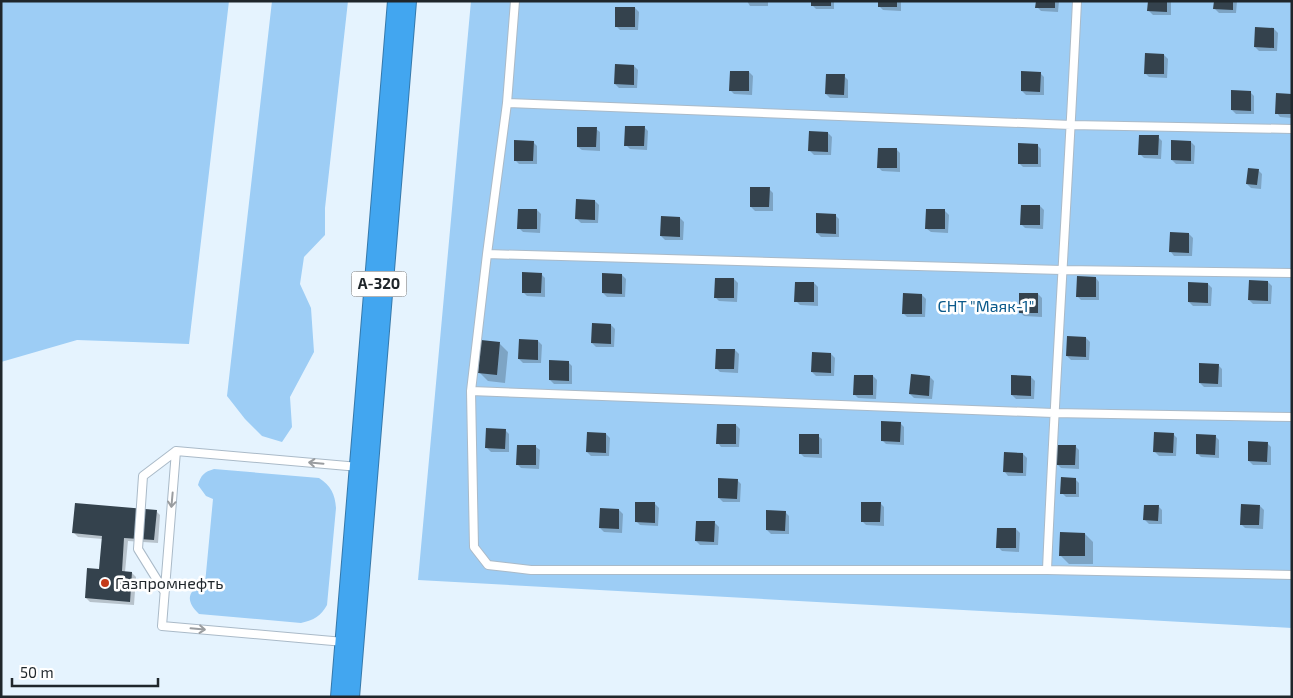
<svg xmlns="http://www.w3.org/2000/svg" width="1293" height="698" font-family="'Exo 2',sans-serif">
<rect width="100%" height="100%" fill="#e5f3fe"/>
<path fill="#9dcdf5" d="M1,1H229L189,344L77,340L1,362Z
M272,1H348L325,208V235L304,257L300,284L311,308L314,352L290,397L292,427L282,442L262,436L245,419L227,396Z
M471,1H1292V628L418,580Z
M214,469L319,478C331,486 335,494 336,508L327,605C321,616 314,620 301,623L199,614C185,601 187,590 205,584L213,499L206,496L198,485C201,475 204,472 214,469Z"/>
<path fill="#0003" d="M747,1H768V6H750Z
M812,1H834V9H816L812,5Z
M879,1H901V11L883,10L879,6Z
M1037,1H1059L1058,12L1041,11L1037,7Z
M1149,1H1171V15H1153L1149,11Z
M1215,1H1237L1236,13H1219L1215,9Z
M635,8L639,12L638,30H620L616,26Z
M1274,29L1278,33L1277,51H1259L1255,47Z
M1164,55L1168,59L1167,78L1149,77L1145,73Z
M634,66L638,70L637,88H619L615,84Z
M749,72L753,76L752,95L734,94L730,90Z
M1040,73L1044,77V95H1026L1022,91Z
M844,76L848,80V98H830L826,94Z
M1250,92L1254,96V114H1236L1232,110Z
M1292,95V118L1280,117L1277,113Z
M644,127L648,131L647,150L630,149L626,145Z
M596,129L600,132V151L582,150L578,147Z
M828,133L832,137L831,155H814L810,151Z
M1158,137L1162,141L1161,159L1144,158L1140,154Z
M533,142L537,146V164H519L515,160Z
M1191,142L1195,146L1194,164H1176L1172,160Z
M1037,145L1041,149V167H1023L1019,163Z
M896,149L900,153V172L882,171L878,167Z
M1258,170L1262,174L1261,189L1251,188L1247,184Z
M769,189L773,193V211H755L751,207Z
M595,201L599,205L598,223H581L577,219Z
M1040,206L1044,210L1043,229L1025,228L1021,224Z
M537,210L541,214L540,233L523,232L519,228Z
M945,211L949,215L948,233L931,232L927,229Z
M835,215L839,219V237H821L817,233Z
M680,218L684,222L683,240H665L661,236Z
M1189,234L1193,238L1192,256H1174L1171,252Z
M541,274L545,278V297L527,296L523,292Z
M622,275L626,279L625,297H607L603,293Z
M1096,278L1099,282V300H1081L1077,296Z
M734,279L738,283L737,302L719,301L715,297Z
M1268,282L1272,286L1271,304H1253L1249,300Z
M814,283L818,287V306L800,305L796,301Z
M1208,284L1212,288L1211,306H1193L1189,302Z
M1038,294L1042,298V317L1024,316L1020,312Z
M922,295L926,299L925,317H907L903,313Z
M611,325L615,329L614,347H596L592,343Z
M1086,338L1090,342L1089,360H1071L1067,356Z
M538,341L542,345L541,363H523L519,359Z
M482,342L500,344L508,352L505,383L488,381L479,372Z
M735,350L739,354L738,373L720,372L716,368Z
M831,354L835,358L834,376H816L812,372Z
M568,362L572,366V384H554L550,380Z
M1218,365L1222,369V387H1204L1200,383Z
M873,376L877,380L876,399L858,398L854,394Z
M930,377L934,381L932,399L914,398L910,394Z
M1031,377L1035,381L1034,399H1016L1012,395Z
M900,423L904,427V445L886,444L882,440Z
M736,425L740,429L739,447H721L718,443Z
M505,430L509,434V452H491L487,448Z
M606,434L610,438L609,456H591L587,452Z
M1173,434L1177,438L1176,456H1159L1155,452Z
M818,436L822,439V458L804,457L800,453Z
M1215,436L1219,440V458L1201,457L1197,453Z
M1267,443L1271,447V465H1253L1249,461Z
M1075,446L1079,450V469L1061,468L1057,464Z
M536,447L540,450L539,469L521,468L517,464Z
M1023,454L1027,458L1026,476H1008L1005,472Z
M1075,479L1079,483V497H1066L1062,493Z
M737,480L741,484L740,502H723L719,498Z
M880,503L884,507V526L866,525L862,521Z
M655,504L659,508L658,526L640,525L636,521Z
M1158,506L1162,510V524H1149L1145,520Z
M1260,506L1264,510L1263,529L1245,528L1241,524Z
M619,510L623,514L622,533L604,532L600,528Z
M156,511L160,515L158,543L128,541L125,572L132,573L136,577L134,605L90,602L86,598L100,570L103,539L78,537L74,533Z
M785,512L789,516V534H771L767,530Z
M715,523L719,527L718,545H700L696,541Z
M1016,529L1020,533L1019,552L1002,551L998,547Z
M1085,534L1093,542V564H1069L1060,555Z"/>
<path fill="#34424d" d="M811,1H831V6H811Z
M878,1H897V7H878Z
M1036,1H1055V8H1035Z
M1148,1H1167V12L1147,11Z
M1214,1H1233V10L1213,9Z
M615,7H635V27H615Z
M1255,27L1274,28V48L1254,47Z
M1145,53L1164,54V74H1144Z
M615,64L634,65V85L614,84Z
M730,71H749V91H729Z
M1021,71L1041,72L1040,92L1021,91Z
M826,74H845L844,95L825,94Z
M1231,90L1251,91V111L1231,110Z
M1276,93L1292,94V114H1275Z
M625,126H645L644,146H624Z
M577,127H597L596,147H577Z
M809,131L828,132V152L808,151Z
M1139,135H1159L1158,155H1138Z
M514,140L534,141L533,161H514Z
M1171,140L1191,141V161L1171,160Z
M1018,143L1038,144V164H1018Z
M878,148H897V168H877Z
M1248,168L1259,169L1257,185L1246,184Z
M750,187H770L769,207H750Z
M576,199L595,200V220L575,219Z
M1021,205H1040V225H1020Z
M518,209H537V229H517Z
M926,209H945V229H925Z
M816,213L836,214V234L816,233Z
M661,216L680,217V237L660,236Z
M1170,232L1189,233V253L1169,252Z
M522,272L542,273L541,293H522Z
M602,273L622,274V294L602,293Z
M1077,276L1096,277V297H1076Z
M715,278H734V298H714Z
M1249,280L1268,281V301L1248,300Z
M795,282H814V302H794Z
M1188,282L1208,283V303L1188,302Z
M903,293L922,294V314H902Z
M1019,293H1038V313H1019Z
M592,323L611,324V344L591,343Z
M1067,336L1086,337V357L1066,356Z
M519,339L538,340V360L518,359Z
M481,340L500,342L497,375L478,373Z
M716,349H735L734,369H715Z
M812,352L831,353V373L811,372Z
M549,360L569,361V381L549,380Z
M1199,363L1219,364L1218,384L1199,383Z
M911,374L930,376L929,396L909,394Z
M854,375H873V395H853Z
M1011,375L1031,376V396L1011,395Z
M881,421L901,422L900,442L881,441Z
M717,424H736V444H716Z
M486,428L506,429L505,449L485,448Z
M587,432L606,433V453L586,452Z
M1154,432L1174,433L1173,453L1153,452Z
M799,434H819V454H799Z
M1196,434L1216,435L1215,455L1196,454Z
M1248,441L1268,442L1267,462L1248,461Z
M517,445H536V465H516Z
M1056,445H1076L1075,465H1056Z
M1004,452L1023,453V473L1003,472Z
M1061,477L1076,478V494H1060Z
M718,478L738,479L737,499L718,498Z
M635,502H655V523L635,522Z
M861,502H881L880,522H861Z
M75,503L157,510L154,540L124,538L122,571L132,572L130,602L85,598L87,568L99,569L102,536L72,533Z
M1241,504L1260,505L1259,525H1240Z
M1144,505H1159L1158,521L1143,520Z
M600,508L619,509V529L599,528Z
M766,510L786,511L785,531L766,530Z
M696,521H715L714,542L695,541Z
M997,528H1016V548H996Z
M1060,532L1085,533V556H1059Z"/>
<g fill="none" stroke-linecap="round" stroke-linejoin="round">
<defs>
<path id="lane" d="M515,1L507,103L487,254L471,391L474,547L488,565L531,570H1047L1292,575
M507,103L1071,125L1292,129
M487,254L1062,270L1292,273
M471,391L1053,413L1292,417
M176,451L162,626L344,642
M1047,570C1055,380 1068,191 1077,1
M164,591L138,549L143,476L176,451L359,467"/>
<path id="highway" d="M345,697L402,1"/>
</defs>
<use href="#lane" stroke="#aabac8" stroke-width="10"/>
<use href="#highway" stroke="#3679ab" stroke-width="30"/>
<use href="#lane" stroke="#fff" stroke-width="8"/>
<use href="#highway" stroke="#42a6f0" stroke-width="28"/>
</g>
<defs><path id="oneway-shaft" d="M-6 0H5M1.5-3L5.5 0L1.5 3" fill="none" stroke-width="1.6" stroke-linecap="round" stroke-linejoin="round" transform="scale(1.25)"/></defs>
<g stroke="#9a9da0">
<use href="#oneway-shaft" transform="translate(316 463) rotate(-175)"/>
<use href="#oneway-shaft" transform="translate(172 500) rotate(95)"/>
<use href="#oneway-shaft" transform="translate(198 629) rotate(5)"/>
</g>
<circle fill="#c43a19" stroke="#fff" stroke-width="2" cx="105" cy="583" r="5"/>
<g text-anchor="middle" stroke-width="5" stroke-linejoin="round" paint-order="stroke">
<rect fill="#fff" stroke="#62676b" stroke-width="1" x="351.5" y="271.5" width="55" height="25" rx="4"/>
<g font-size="15" font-weight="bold" fill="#1f262b">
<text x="379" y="289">А-320</text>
</g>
<g font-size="16" fill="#0b5a8b" stroke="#fff">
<text x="986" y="312">СНТ "Маяк-1"</text>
</g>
<g font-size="16" fill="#1f262b" stroke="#fff" text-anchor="start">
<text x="115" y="589">Газпромнефть</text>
</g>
</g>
<rect width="1293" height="698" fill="none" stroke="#1f262b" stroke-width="5"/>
<path d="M12 678v8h146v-8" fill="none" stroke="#1f262b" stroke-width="2.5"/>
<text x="20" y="678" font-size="15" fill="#1f262b" stroke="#ffffff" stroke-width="4" paint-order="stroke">50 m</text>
</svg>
